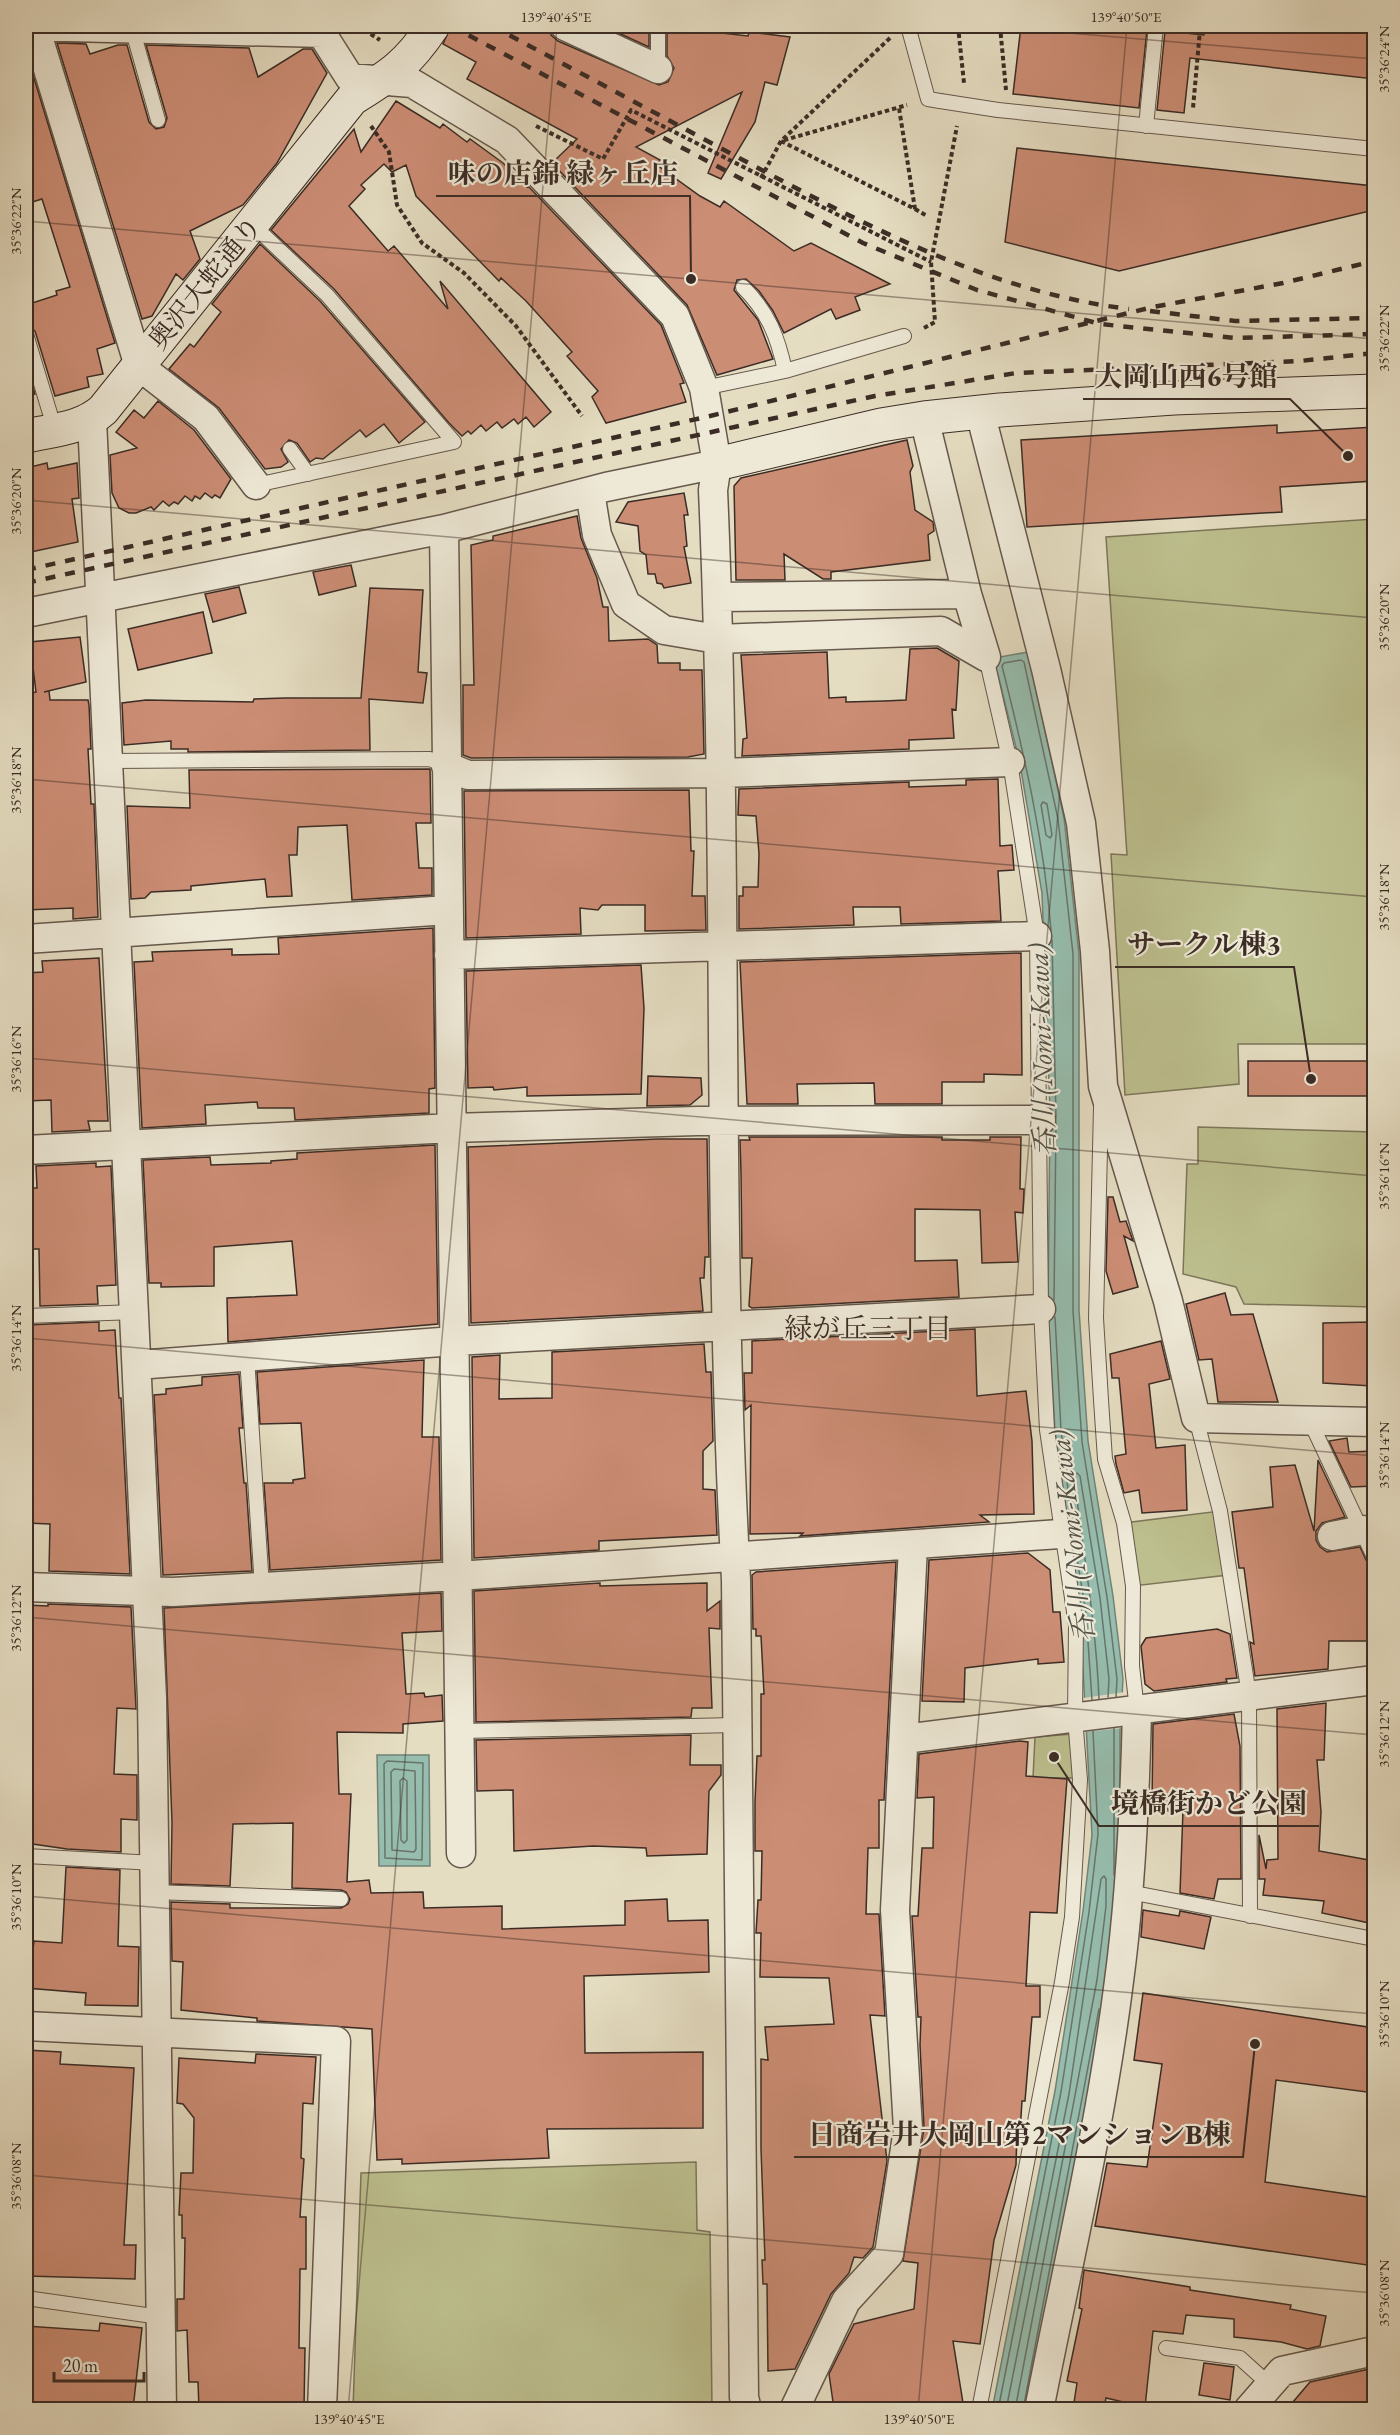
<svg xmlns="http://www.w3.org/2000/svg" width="1400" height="2435" font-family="'EB Garamond','Noto Serif JP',serif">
<rect width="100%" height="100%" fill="#e5ddc2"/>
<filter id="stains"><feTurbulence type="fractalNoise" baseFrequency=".00333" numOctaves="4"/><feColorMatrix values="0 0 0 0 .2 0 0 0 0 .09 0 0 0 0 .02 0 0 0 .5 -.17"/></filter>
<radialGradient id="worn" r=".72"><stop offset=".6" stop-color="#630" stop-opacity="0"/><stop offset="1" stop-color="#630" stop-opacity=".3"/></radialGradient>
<path fill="#bdbf8e" stroke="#7c765a" stroke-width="1.5" d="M1374,519V1044H1238L1239,1084L1125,1095L1111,854L1127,855L1106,537Z
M1198,1127L1374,1132V1307L1244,1304L1236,1287L1183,1274L1187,1164H1198Z
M1220,1511L1228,1575L1133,1586L1124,1523Z
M1073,1734L1077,1778H1033L1035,1737Z
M696,2162L697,2230L710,2232L712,2409H353L361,2173Z"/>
<path fill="#96bdae" stroke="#728377" stroke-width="1.5" d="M1028,652L1064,818L1079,954V1310L1088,1441L1113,1596L1123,1679L1120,1732V1907L1110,1982L1028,2409L992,2410L1055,2091L1083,1911L1092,1835L1080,1614L1055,1430L1048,1306L1050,1111L1042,893L1020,764L994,658Z
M377,1755H429L430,1866H379Z"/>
<path fill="#e5ddc2" d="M1125,1692L1123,1728L1084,1732L1083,1698Z"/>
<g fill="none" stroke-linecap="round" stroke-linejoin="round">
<path stroke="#68746a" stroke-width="1.5" d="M1043,802L1047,804L1052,835L1050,838L1046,835L1041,805Z
M1051,930C1044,840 1024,753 1002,666L1004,663L1021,660L1024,662L1058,819L1073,954V1311L1082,1442L1107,1597L1117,1679L1116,1697
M1052,940L1056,1117
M1054,1300L1056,1123
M1055,1317L1061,1430L1072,1524
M1074,1540L1086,1613L1092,1700
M1099,1699C1096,1624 1083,1551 1074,1476L1077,1473L1080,1476L1100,1598L1109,1679L1108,1697
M387,1761L423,1763L422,1860L385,1858L384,1764Z
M394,1769L415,1771L416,1849L414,1852L392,1850L391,1772Z
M403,1778L407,1781V1840L404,1843L401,1840L400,1781Z
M1114,1875V1728
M998,2410L1061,2092L1089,1912L1098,1834L1093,1731
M1006,2410L1069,2094L1101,1879L1104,1876L1106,1879V1906L1097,1980L1015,2410
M1023,2410L1099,2009"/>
</g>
<path fill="#cc8d75" stroke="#3b2c25" stroke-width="1.5" d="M451,26H549L551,35L558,41L659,85L668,82L674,68L667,56V27L748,36L749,32L790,37L777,85L765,82L755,122L721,179L708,173L742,92L636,147L660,160L657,165L700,196L720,207L724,201L794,251L811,243L890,284L855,297L860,310L836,319L831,309L784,333L773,311L759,291L746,279L737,280L734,290L758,320L773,359L717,375L687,305L552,163L577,139L467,79L476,62L443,44Z
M603,26H649V47Z
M1021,26H1118L1147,29L1139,108L1013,94Z
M1205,26H1374V79L1190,58L1184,113L1157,110L1165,31L1204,35Z
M57,43L86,44L90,54L118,45H127L149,122L156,129L164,127L167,118L146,45L249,48L258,77L303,49H312L327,73L277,163L243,205L190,231L200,259L183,280L176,274L152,316L142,319Z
M26,52L115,343L97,349L103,374L87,377L89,387L55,396L35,331L26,325V305L57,295L56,291L70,287L42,199L26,204Z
M396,101L440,128L443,124L467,142L470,139L503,163L527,187L528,186L661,325L684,383L680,384L686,402L606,423L592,397L598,391L567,356L572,352L526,301L501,278L499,281L416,196L406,165L392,172L384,164L361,185L365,189L349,206L388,251L394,246L448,309L440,281L551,412L534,427L526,417L518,424L514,419L502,428L497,422L486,431L481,425L471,434L468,431L462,436L449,423L334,289L271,230L354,129L361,152Z
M1017,148L1374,186V210L1119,271L1005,242Z
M260,244L320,301L425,422L399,443L384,424L366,437L360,430L323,459L316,458L310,462L297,443L289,440L281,449L288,462L281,467L265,469L219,408L169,369L190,344L194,347L221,312L212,304Z
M26,363L35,394L26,397Z
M158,401L194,430L231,479L220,498L215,495L212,498L205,493L200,499L195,496L192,501L185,496L178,504L174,502L169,506L163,501L154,510L151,507L136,513H129L119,508L112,493L110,455L137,448L116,432L134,410L144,418Z
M1277,425V433L1374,427V481L1280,487L1282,512L1027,527L1021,440Z
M907,440L913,466L910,472L915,510L933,522L934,531L928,535L930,560L831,572V579H823L784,554L785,580H736L734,486L741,478Z
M47,463L48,469L77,463L79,498L72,499L78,542L26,553V468Z
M684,493L688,515H684L687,546L684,547L691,583L664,588L662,584L657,583L655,574H648L646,555L640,551L638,526L616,522L628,502Z
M577,516L581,538L597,578L603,607H608L609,641L648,639L657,645L658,663H680V670H702L704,754L688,757L471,758L463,755V685H474L471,545L493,540V536Z
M351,565L356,586L319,595L313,572Z
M239,587L246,613L213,622L205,594Z
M370,588L423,590L418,672L427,673L423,703L369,699L370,750L188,752V749H171V741L124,745L122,703L146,700L253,702L254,699L285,698H361Z
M203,612L212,653L138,670L128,629Z
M80,637L86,682L44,692L49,691L50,700H88L89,705L91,749H88L91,804H94L98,917L73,919V908L26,910V693L36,692L30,642Z
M937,648L959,661L956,710L952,709L954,738L909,740V749L742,756L743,739L747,738L741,655L827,652L829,698L846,697V702L884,701L906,700L910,649Z
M430,769L431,823H416L419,868H432V895L352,900L347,825L298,827L297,855H289L292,896L267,897L265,879L191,886V890L151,892L145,898L131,899L127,806L190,808L189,770Z
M998,779L1000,846L1012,845L1014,870L998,871L1001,921L901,924L900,907H853L854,925L739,929V896H743V887H758L759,854L756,816L738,815L739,789L909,782V787L966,785V780Z
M689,790L691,851H694L692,896H705L706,930L645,931V905H602L598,910L580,908L581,934L466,938L464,791Z
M433,928L435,1088L429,1089V1113L295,1120L294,1108H258L257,1102L205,1105L206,1124L142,1128L134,962L153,961L152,952L232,949V955L279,954L278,938Z
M1021,953L1022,1075L984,1074V1082H942V1104H875L874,1083L797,1084L798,1104H747L740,962Z
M99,958L108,1121H88L90,1130L52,1132L51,1100L26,1101V973L43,972L42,961Z
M641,965L644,1008L641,1094L527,1096V1087L494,1090L493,1087L468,1088L466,971Z
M1248,1061H1374V1096H1248Z
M648,1076L701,1078L702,1095L690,1105L647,1106Z
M749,1137H942V1140H990V1137H1021L1020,1189H1024L1023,1213L1015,1212L1018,1262L982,1263L980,1210L915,1209V1261L957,1260L959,1297L752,1308L749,1306L752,1258H742L741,1172L740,1140H750Z
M658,1139H707L709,1257H705L704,1278H700L703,1311L471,1323L468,1147Z
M435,1145L438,1324L228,1342L227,1298L297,1295L292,1241L214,1247V1286L161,1287V1283H149L143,1160L210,1157L211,1165L271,1163V1161L297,1159V1153Z
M96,1163V1167L111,1166L116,1285L97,1286L98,1304L40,1306L39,1249H26V1188H37L36,1166Z
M1108,1197H1113L1120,1222L1126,1221L1133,1241L1124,1236L1138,1287L1113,1294L1106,1271Z
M1225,1293L1231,1315L1253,1314L1278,1402H1218L1212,1359L1199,1360L1186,1304Z
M99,1322V1331L115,1330L119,1398H121L130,1574L49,1571L50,1524L26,1523V1325Z
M1372,1322V1386L1323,1383V1323Z
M975,1329L977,1396L1026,1391L1032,1441L1034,1514L980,1515L989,1522L800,1536L803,1533L750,1534L751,1405L745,1410L744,1373H752V1341Z
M1161,1341L1170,1379L1149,1384L1156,1448L1185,1445L1187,1510L1142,1513L1139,1490L1124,1493L1116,1464L1115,1456L1126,1454L1119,1378H1112L1110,1354Z
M704,1344L706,1372H711L713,1441L703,1451V1489L715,1490L717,1535L599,1541V1550L474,1558L472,1357L500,1355L499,1399L552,1398V1352Z
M424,1360L422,1437H439L441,1560L270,1570L264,1483H293V1480L305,1478L301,1423L260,1424L257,1372Z
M239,1374L243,1428H239L244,1483H246L252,1571L163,1575L154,1395L166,1394V1389L202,1385V1377Z
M1347,1438L1349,1452L1374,1451V1486L1351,1487L1329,1441Z
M1318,1460L1345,1517L1322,1523L1316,1531V1540L1320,1547L1327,1552L1360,1547L1367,1562L1374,1619V1641H1329L1328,1669L1255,1676L1250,1642L1254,1644L1244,1568H1239L1232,1512L1273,1507L1270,1467L1295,1465L1314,1531Z
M1028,1553L1050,1570L1053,1612H1060L1064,1662L1038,1664V1659L965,1668L964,1702L922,1701L929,1560Z
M896,1562L884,1800H879V1848H868L866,1914H879L885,2016L870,2015L887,2161L873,2247L863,2258L854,2257L849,2273L831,2294L795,2369L768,2371L767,2284H763L762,2260H765L761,2149V2059L768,2060L765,2027L834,2024L829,1978L760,1977L761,1933H756L758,1900H761L762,1851H755V1802L757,1756H761V1694H764L761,1636H756V1629H753L752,1575L756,1572Z
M600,1583V1586L707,1583V1611L720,1601V1629L709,1628L712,1708H692L691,1717L476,1722L474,1591Z
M441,1593L442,1631L402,1633L406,1694L424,1693L425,1697L442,1695L443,1721L403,1724V1733L337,1732L339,1794H351L347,1882L369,1880L371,1893L423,1892L424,1908L502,1906V1929L625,1925V1901L667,1899L668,1921L708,1920L709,1972L584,1976L585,2053L703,2052V2128L547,2129L549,2158L402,2164V2159L377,2160L372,2029L257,2021V2018L181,2010L183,1962L172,1961L171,1902L230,1904V1908H341L348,1904L350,1899L346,1892L341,1890L292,1888L293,1823L233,1824L230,1886L171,1884L172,1822L164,1608Z
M48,1604L131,1607L136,1709L117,1708L114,1774L137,1775V1820L121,1819V1852L67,1849L26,1843V1605L48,1606Z
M1217,1629L1230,1634L1237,1678L1226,1679L1227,1682L1154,1691L1145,1684L1141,1646L1146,1638Z
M1326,1703L1324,1760H1317L1321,1812L1319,1851L1374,1861V1924L1322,1913L1324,1901L1263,1895L1265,1879H1259V1835L1266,1869L1267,1860L1278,1859L1277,1709Z
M1234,1714L1240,1746L1241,1879H1218L1214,1899L1180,1893L1183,1810L1168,1811L1167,1804L1152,1805L1153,1724Z
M691,1735L690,1765H721V1775L709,1791L707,1854L647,1856L646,1848L593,1846L514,1851L513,1790L477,1791L476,1740Z
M1020,1741L1028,1742L1026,1776L1067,1779L1057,1913L1030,1912L1026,1986H1040V2017H1032L1025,2101H1022L1020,2132H1017L1016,2165L994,2240L980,2344L953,2341L964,2409H834L829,2374L854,2324L914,2309L918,2263L903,2261L924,2128L920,2045L921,2017H918L912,1916H918L922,1848H933L934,1797L917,1798L919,1754Z
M66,1867L120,1870L118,1946L139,1947L138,2006L85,2005L86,1993L26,1988V1948L33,1949L34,1941L62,1943Z
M1143,1910L1179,1916L1180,1911L1211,1917L1204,1949L1141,1937Z
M1143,1993L1374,2028V2093L1276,2080L1265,2182L1374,2198V2266L1095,2226L1107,2163L1147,2167L1162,2064L1134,2060Z
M26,2050L61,2052L60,2064L134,2068L124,2245H136L135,2279L26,2276Z
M256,2054L316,2057L313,2104L303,2103L301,2158L304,2159L300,2217H306V2269H300L299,2348H305L304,2409H199L198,2382H189L187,2330L177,2331V2299H184L185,2238H182V2215H179L181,2173H193L194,2118L183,2104L177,2103L179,2058L255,2063Z
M1084,2270L1190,2287V2290L1291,2305L1290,2309L1326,2316L1320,2346L1307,2349L1281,2342L1234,2337V2319L1186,2315L1183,2334L1153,2331L1145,2407L1106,2398L1104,2409H1073L1077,2383L1067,2381L1082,2309L1079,2308Z
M100,2323L142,2328L133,2409H26V2326L99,2331Z
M1204,2363L1234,2367L1230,2400L1199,2395Z
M1374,2368V2409H1287L1310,2382Z"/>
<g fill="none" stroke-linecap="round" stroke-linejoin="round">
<defs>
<path id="lane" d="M908,26L928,99L940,101
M132,28L158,120
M658,69V26
M998,110L1374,149
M1146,126L1156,26
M252,224L327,295L454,442L256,485
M743,287C768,312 778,337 785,371
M26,334L55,430
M704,388L785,371L904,336
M290,449L308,474
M109,761L430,759L446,766
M1101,1107L1096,1318L1101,1400L1105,1459L1124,1523L1133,1586L1132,1666L1137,1710
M26,1316L135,1312
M247,1357L262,1587
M1196,1418L1220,1511L1249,1695L1250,1916
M1311,1423L1374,1557
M460,1731L736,1725
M26,1856L155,1863
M154,1892L341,1899
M1129,1892L1374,1939
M26,2298L160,2317
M1166,2348L1240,2358L1270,2385
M979,2410L1062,1982L1072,1917L1080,1780L1075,1717L1076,1625L1047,1430L1041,1309L1037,936L1010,762L986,657"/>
<path id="street" d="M26,26L324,33
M317,26L350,78L412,83L507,140L675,316L704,388L717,464L713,490C729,853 716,1218 736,1580L744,2397L747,2410
M565,26L658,69
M35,27L139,366L206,418L256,485
M980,412L1046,669L1081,823L1095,951L1103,1086L1168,1301L1196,1418L1374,1422
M924,418L967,594L986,657
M92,420L152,1698L162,2410
M590,492L597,535L626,604L664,630L717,639L941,631L986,657
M444,529L461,1853
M718,597L967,594
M26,613L444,529L606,487L717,464
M446,766L468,775L722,773L1010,762
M26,939L448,910
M449,955L1037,936
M26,1150L452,1128L697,1121L1041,1120
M137,1365L454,1341L1041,1309
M1332,1536L1363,1530
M26,1587L173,1592L458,1576L1060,1534
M904,1739L1374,1680
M26,2026L336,2041L322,2410
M794,2410L846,2301L889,2254L908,2129L895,1910L913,1546
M1039,2410C1067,2267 1101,2125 1119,1981C1131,1891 1135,1801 1137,1710
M1248,2410L1282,2371L1374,2351"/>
<path id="secondary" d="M26,436C52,430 82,429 103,410L352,99C391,75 408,64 433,26
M717,464L881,425L924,418L1000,410L1174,398L1374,391"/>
</defs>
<use href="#lane" stroke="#66584c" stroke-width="16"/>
<use href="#street" stroke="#66584c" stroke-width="31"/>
<use href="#secondary" stroke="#3b2c25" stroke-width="35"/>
<path stroke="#3b2c25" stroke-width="4" stroke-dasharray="4.5 3" stroke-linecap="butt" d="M358,26L380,40
M958,26L964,83
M1000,26L1006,90
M1176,27L1200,30L1193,108
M890,38L781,141L915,209L899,108
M371,126L389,152L397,205L422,243L464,273L516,326L582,416
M536,126L603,159L631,110L931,262
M761,178L781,141L907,105
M915,209L927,216
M924,328L935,322L931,262L957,126"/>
<use href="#lane" stroke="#eee9d7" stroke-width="14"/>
<use href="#street" stroke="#eee9d7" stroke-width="28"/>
<use href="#secondary" stroke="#eee9d7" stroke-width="33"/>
<path stroke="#3b2c25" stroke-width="4.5" stroke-dasharray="10 10" stroke-linecap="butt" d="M451,26L863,243L977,290L1100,324L1236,338L1374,334
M492,26C575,70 659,115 743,160C865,225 990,292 1129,309
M1150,311L1235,321L1374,318
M26,570L710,416L1153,307L1283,283L1374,261
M26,583L875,396L1016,373L1300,361L1374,353"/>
<defs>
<path id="lane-bridge" d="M940,101L998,110"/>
</defs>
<use href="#lane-bridge" stroke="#66584c" stroke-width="16" stroke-linecap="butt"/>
<use href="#lane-bridge" stroke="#eee9d7" stroke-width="14"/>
</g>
<path fill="none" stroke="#3b2c25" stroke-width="1.5" stroke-opacity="0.45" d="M987,26L1374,59M26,221L1374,339M26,500L1374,618M26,779L1374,897M26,1058L1374,1176M26,1338L1374,1456M26,1617L1374,1735M26,1896L1374,2014M26,2175L1374,2293M348,2410L557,26M918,2410L1127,26"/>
<g text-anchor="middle" stroke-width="4.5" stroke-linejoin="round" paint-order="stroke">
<g font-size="27" fill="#3b2c25" stroke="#eee9d7">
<text transform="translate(205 283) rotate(-51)" y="9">奥沢大蛇通り</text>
</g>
<g font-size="28" font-style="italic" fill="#525047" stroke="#eee9d7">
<text transform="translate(1041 1050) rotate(-92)" y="10">呑川 (Nomi-Kawa)</text>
<text transform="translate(1071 1536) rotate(-97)" y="10">呑川 (Nomi-Kawa)</text>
</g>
<g font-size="28" fill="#3b2c25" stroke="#eee9d7">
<text x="868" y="1338">緑が丘三丁目</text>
</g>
</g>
<path fill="none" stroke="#3b2c25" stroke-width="2" d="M691 279L690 196H436M1348 456L1290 399H1083M1311 1079L1294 967H1115M1054 1757L1099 1826H1319M1255 2044L1243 2157H794"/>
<g fill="#3b2c25" stroke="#eee9d7" stroke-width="2">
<circle cx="691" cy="279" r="6"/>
<circle cx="1348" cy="456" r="6"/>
<circle cx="1311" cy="1079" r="6"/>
<circle cx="1054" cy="1757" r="6"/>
<circle cx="1255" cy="2044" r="6"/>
</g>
<g font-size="28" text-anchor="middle" font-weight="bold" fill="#3b2c25" stroke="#eee9d7" stroke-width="4.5" stroke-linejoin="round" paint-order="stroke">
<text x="563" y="183">味の店錦 緑ヶ丘店</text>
<text x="1186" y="386">大岡山西6号館</text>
<text x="1204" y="954">サークル棟3</text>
<text x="1209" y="1813">境橋街かど公園</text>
<text x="1019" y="2144">日商岩井大岡山第2マンションB棟</text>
</g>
<rect width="1400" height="2435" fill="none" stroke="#e5ddc2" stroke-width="66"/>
<path d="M54 2372v9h90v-9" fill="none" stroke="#3b2c25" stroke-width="3"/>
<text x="63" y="2372" font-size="18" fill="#3b2c25" stroke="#eee9d7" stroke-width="4.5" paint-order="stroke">20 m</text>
<rect x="33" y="33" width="1334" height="2369" fill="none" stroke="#3b2c25" stroke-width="2"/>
<g font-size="15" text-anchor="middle" fill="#3b2c25">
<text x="556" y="22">139°40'45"E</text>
<text x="1126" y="22">139°40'50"E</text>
<text transform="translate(1384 59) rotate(-90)" y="5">35°36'24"N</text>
<text transform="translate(16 221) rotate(-90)" y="5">35°36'22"N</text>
<text transform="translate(1384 338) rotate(-90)" y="5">35°36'22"N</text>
<text transform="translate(16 501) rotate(-90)" y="5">35°36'20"N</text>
<text transform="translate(1384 617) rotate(-90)" y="5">35°36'20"N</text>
<text transform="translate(16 780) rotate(-90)" y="5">35°36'18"N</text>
<text transform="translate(1384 897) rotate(-90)" y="5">35°36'18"N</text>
<text transform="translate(16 1059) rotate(-90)" y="5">35°36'16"N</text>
<text transform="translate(1384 1176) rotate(-90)" y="5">35°36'16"N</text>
<text transform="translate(16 1338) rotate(-90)" y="5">35°36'14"N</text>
<text transform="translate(1384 1455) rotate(-90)" y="5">35°36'14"N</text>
<text transform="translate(16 1618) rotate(-90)" y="5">35°36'12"N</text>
<text transform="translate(1384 1734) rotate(-90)" y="5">35°36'12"N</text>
<text transform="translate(16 1897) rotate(-90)" y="5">35°36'10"N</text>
<text transform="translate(1384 2014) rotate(-90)" y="5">35°36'10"N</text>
<text transform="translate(16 2176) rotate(-90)" y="5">35°36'08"N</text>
<text transform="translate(1384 2293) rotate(-90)" y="5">35°36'08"N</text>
<text x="349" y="2424">139°40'45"E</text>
<text x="919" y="2424">139°40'50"E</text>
</g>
<rect width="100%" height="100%" filter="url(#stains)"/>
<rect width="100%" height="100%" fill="url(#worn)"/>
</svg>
